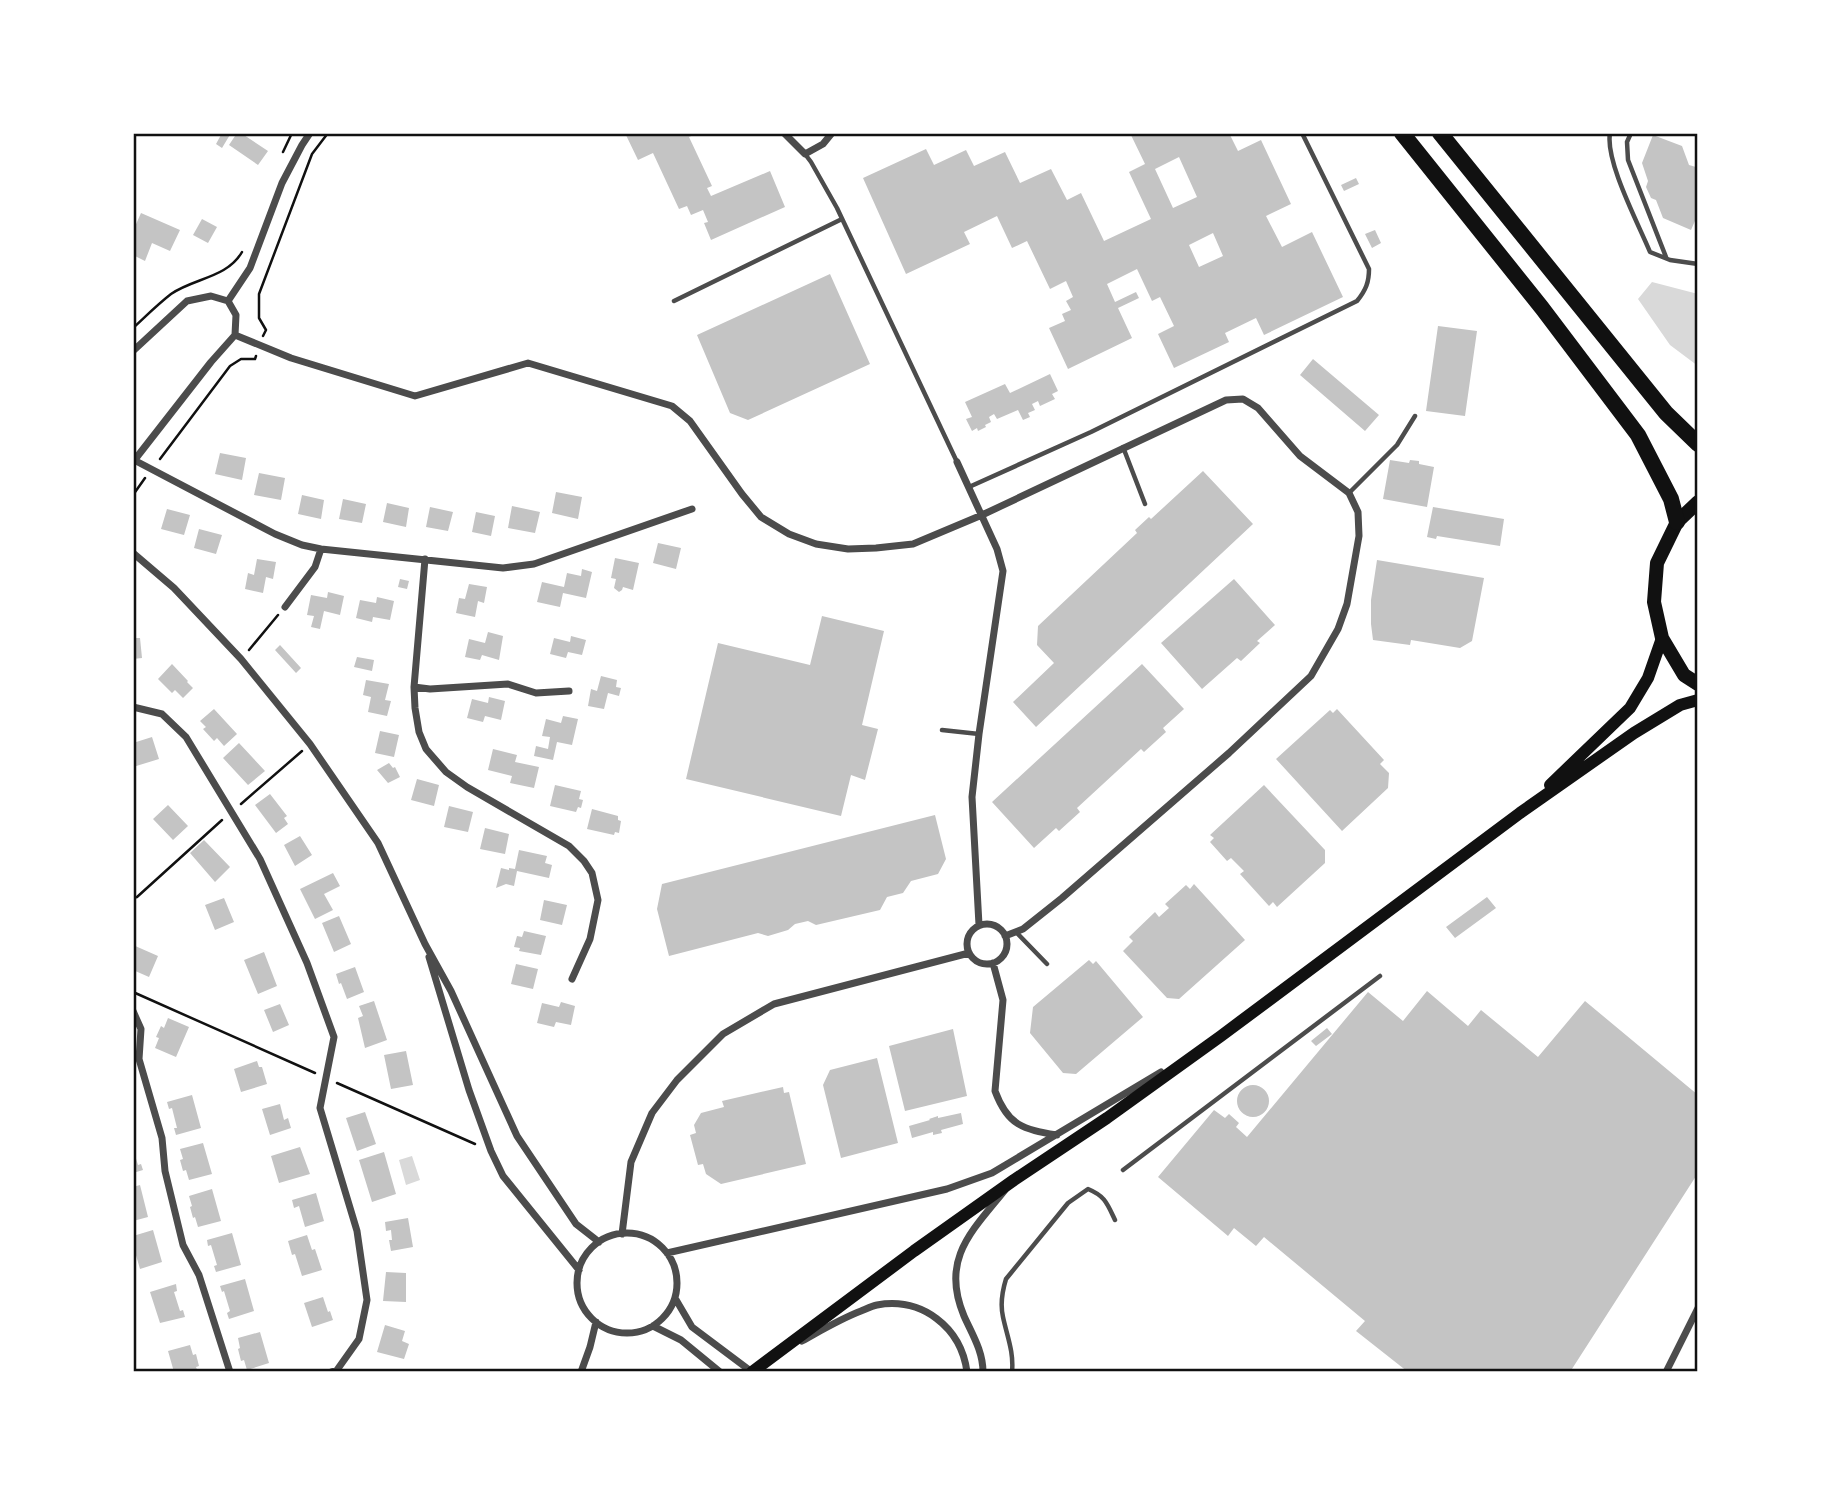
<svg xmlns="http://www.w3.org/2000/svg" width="1831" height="1505" font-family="'Asap Condensed',sans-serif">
<rect width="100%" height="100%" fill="#fff"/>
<path fill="#d9d9d9" d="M1652,282L1698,294V366L1670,345L1638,299Z
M412,1156L420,1180L406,1185L399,1160Z"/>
<path fill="#c4c4c4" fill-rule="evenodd" d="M222,133H231L222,148L216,144Z
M237,133H241L268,151L258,165L229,145Z
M625,133H698L689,137L712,186L707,188L711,196L770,171L785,207L711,240L704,223L708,222L703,210L691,215L687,206L679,209L653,153L638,160Z
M1130,133H1229L1238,151L1261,140L1291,204L1266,216L1282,247L1312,232L1343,297L1264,335L1256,318L1225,333L1229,342L1174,368L1158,334L1174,326L1160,297L1152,301L1137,269L1107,284L1115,302L1136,292L1139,298L1118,308L1132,338L1068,369L1049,328L1065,321L1062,314L1071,310L1066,301L1073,297L1066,281L1050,289L1027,241L1012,248L997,216L964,232L970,244L906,274L863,178L926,149L934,165L966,150L974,166L1005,152L1020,183L1051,169L1067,200L1081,193L1104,241L1151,219L1129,172L1145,164ZM1179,157L1197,197L1173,208L1155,169ZM1213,233L1223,256L1199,267L1189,245Z
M1653,135L1682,146L1689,165L1696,167L1698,173V214L1691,230L1663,218L1656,200L1651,198L1646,187L1648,181L1642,163Z
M1356,178L1359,184L1344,191L1341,185Z
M141,213L180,230L170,251L152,243L145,261L133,255V231Z
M202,219L217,227L208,243L193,235Z
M1375,230L1381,243L1372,248L1365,234Z
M830,274L870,364L748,420L730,413L697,335Z
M1438,326L1477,331L1465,416L1426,411Z
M1313,359L1379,415L1365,431L1300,375Z
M1050,374L1058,391L1052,394L1055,399L1040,406L1038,401L1032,404L1035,410L1028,413L1030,417L1023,420L1018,410L997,419L994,414L989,417L991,422L985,425L986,427L978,431L977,428L972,431L966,419L972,417L965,402L1005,384L1010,393Z
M220,453L246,458L242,480L215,474Z
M1390,460L1409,463L1410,460L1419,461V464L1434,467L1427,507L1383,499Z
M1203,471L1253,524L1036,727L1013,702L1054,663L1037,645L1038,626L1137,533L1135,530L1149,517L1151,519Z
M259,473L285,478L281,500L254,495Z
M556,492L582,497L578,519L552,513Z
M302,495L324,500L321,519L298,514Z
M343,499L366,504L362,523L339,519Z
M387,503L409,508L406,527L383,522Z
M512,506L540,512L535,533L508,528Z
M430,507L453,512L448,531L426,527Z
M1433,507L1504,519L1500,546L1437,536L1436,539L1427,537Z
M167,509L190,515L184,535L161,529Z
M476,512L495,516L491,536L472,532Z
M199,529L222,535L216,554L194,548Z
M658,543L681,548L676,569L653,563Z
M615,558L639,563L633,590L623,587L622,590L619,592L614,588L616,579L611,578Z
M257,559L276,562L273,579L266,577L263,593L245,589L248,573L254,575Z
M1377,560L1484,578L1472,641L1460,648L1411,640L1410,645L1373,640L1371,624V600Z
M582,569L592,572L586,598L563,593L560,607L537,602L542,582L564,587L567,573L581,576Z
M400,579L409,581L407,589L398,587Z
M1234,579L1275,625L1257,641L1260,643L1241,661L1237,658L1202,689L1161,643Z
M469,584L487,587L484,603L478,601L475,617L456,613L459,598L465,599Z
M328,592L344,596L340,615L324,611L320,629L311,627L314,616L307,615L311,595L327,598Z
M377,597L394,601L390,620L373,617L372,622L356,618L360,600L376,603Z
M822,616L884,631L862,725L878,729L865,780L851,775L841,816L686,779L718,643L810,665Z
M488,632L503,636L499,660L482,655L480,660L465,657L469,639L485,643Z
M571,636L586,640L582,655L568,652L566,658L550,654L554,638L570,642Z
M133,638H140L142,658L133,659Z
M280,645L301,668L296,673L275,650Z
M357,657L374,660L372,671L354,667Z
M172,664L188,681L187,682L193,688L183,698L175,690L172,693L158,679Z
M1142,664L1184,709L1163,728L1166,732L1144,752L1141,749L1077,808L1080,812L1059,831L1056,828L1034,848L992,802Z
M601,676L617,680L616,687L621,688L619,696L608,693L604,709L588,706L591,689L597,691Z
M366,680L389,684L385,700L391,701L387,716L368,712L371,697L363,695Z
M489,697L505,701L501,720L485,716L483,722L467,718L472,699L488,703Z
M214,709L237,734L224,746L217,738L214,741L203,729L206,727L200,721Z
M1337,709L1384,760L1380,764L1389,773L1388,788L1342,831L1276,759L1330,710L1333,713Z
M563,716L578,719L572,745L557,742L553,760L534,756L536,746L548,749L550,737L542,736L546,719L561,723Z
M380,731L399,735L394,757L375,753Z
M152,737L159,759L133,767V743Z
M239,743L265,771L248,785L223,758Z
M493,749L517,755L515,762L539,767L534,788L510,783L512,776L488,770Z
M389,763L393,768L395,767L400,777L388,783L377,770Z
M417,779L439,785L434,806L411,800Z
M555,785L581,791L579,799L583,800L581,808L578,807L576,812L550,806Z
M1264,785L1325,850V863L1277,907L1273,902L1269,906L1240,874L1244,871L1231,858L1227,861L1210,842L1214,838L1210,835Z
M270,794L287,816L284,818L288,824L276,833L255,805Z
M168,805L188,826L173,840L153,819Z
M449,806L473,812L468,832L444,827Z
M592,809L618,816V820L621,821L619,833L615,832L614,835L587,829Z
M935,815L946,859L938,874L911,881L903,893L887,897L880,910L816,925L808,921L795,924L788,930L768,936L758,933L669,956L657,909L662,884Z
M485,828L509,834L505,854L480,849Z
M300,836L312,855L295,866L284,845Z
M204,840L230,867L215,882L190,853Z
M519,850L547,856L545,863L552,865L549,878L517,871L514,886L506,884L496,888L501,868L509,870V868L515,869Z
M333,873L340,886L324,894L333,910L315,919L300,889Z
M1194,884L1245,940L1179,999L1167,998L1123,951L1133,941L1129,937L1155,912L1159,917L1169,908L1165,904L1186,885L1190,889Z
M1487,897L1496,908L1455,938L1446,927Z
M224,898L234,922L215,930L205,905Z
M544,900L567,905L562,925L540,920Z
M339,916L351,944L334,952L322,923Z
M524,931L546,936L541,955L519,951L520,948L514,947L517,936L522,937Z
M133,945L158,956L149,977L133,970Z
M264,952L277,986L258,994L244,960Z
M1089,960L1093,964L1096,961L1143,1017L1076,1074L1063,1073L1030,1033L1033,1007Z
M516,964L538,969L533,989L511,984Z
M355,967L364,992L347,999L341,983L339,984L336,974Z
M1427,991L1468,1026L1481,1010L1538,1057L1585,1001L1698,1095V1173L1570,1372H1408L1356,1331L1365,1321L1264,1237L1256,1246L1234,1228L1228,1236L1158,1177L1214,1110L1225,1118L1229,1114L1239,1123L1236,1127L1247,1137L1368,992L1403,1021Z
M374,1001L387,1040L365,1048L358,1018L363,1016L359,1006Z
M561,1002L575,1006L571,1025L556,1022L554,1027L537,1023L542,1003L559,1007Z
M280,1004L289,1025L273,1032L264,1010Z
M168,1018L189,1027L176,1057L155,1048L159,1038L156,1037L161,1026L164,1028Z
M1327,1028L1332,1034L1316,1046L1311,1041Z
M953,1029L967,1096L905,1111L889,1046Z
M406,1051L413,1085L391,1089L384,1055Z
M877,1058L898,1143L841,1158L823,1085L830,1070Z
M257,1061L259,1067H262L267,1084L241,1092L234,1069Z
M1237 1101a16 16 0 1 1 32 0a16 16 0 1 1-32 0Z
M783,1087L784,1093L789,1092L806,1164L721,1184L706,1174L703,1164L698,1165L690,1135L696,1133L694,1125L701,1113L724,1107L722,1101Z
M192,1095L201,1128L176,1135L174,1128H177L172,1108L169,1109L167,1102Z
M280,1104L284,1120L288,1118L291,1128L270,1135L262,1109Z
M365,1112L376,1144L357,1151L346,1118Z
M961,1113L963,1124L941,1130L942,1133L933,1135V1132L912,1138L909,1126L930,1120L929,1119L938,1116V1118Z
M203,1143L212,1174L189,1180L186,1170L183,1171L180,1160L183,1159L180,1149Z
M300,1147L310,1174L279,1183L271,1156Z
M133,1149L138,1165L141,1164L143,1170L133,1173Z
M384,1152L396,1194L372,1202L359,1160Z
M140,1185L148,1217L133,1221V1187Z
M212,1189L221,1221L198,1227L195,1217L193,1218L190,1207L192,1206L189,1196Z
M316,1193L324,1221L305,1227L299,1206L294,1208L292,1200Z
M408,1218L413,1247L391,1251L389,1240H392L391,1230L386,1231L385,1222Z
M153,1230L162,1262L140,1269L133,1245V1236Z
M232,1233L241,1265L216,1272L214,1266L217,1265L211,1245L208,1246L207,1240Z
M307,1235L312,1250L315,1249L322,1270L302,1276L295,1254L292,1255L288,1241Z
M386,1272L406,1273V1302L383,1301Z
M245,1279L254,1311L229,1319L227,1313L230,1311L224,1291L222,1292L220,1286Z
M176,1284L177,1291L174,1292L180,1311L183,1310L185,1317L160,1323L150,1292Z
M323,1297L328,1312L330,1311L333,1320L312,1327L304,1303Z
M385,1325L405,1331L402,1341L409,1344L404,1359L377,1352Z
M260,1332L269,1363L247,1370L244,1360L241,1361L238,1349L240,1348L238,1338Z
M190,1345L193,1355L196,1354L199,1366L196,1367L198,1372H174L168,1351Z"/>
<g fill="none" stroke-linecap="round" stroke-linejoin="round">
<path stroke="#111" stroke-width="2.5" d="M283,152L292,133
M133,328C145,317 158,304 171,294C194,278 227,278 242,252
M263,336L266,330L259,318V294L312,154L328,133
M160,459L230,366L241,359H255L256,356
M133,495L145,478
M249,650L278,615
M241,804L302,751
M133,898L137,897L222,820
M133,992L315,1073
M337,1083L475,1144"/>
<path stroke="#4c4c4c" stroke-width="4.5" d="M1610,133C1605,161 1638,223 1650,252L1670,260L1698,264
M1631,133L1627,142L1628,160L1666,257
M805,154L811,162L837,208L957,462
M674,301L842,219
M1123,447L1145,504
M969,487L1091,432L1357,301C1366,290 1369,282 1369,269L1302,133
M1349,493L1397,445L1415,416
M942,730L979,734
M1016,932L1047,964
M1123,1170L1380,976
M1012,1372C1014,1352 1007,1336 1003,1317C1000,1304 1002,1292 1006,1279L1068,1203L1088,1189C1105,1196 1107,1203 1115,1220"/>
<path stroke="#4c4c4c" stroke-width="7" d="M784,133L805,154L823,144L832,133
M228,301L250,268L282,183L302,145L310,133
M235,335L291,358L415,396L528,363L672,406L690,421L742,494L761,517L789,534L816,544L848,549L876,548L913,544L982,515L1226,400L1243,399L1258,408L1300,456L1349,493L1358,512L1359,536L1347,604L1338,629L1311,676L1229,753L1062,898L1023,929L1005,936
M133,351L187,301L211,296L228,301
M134,460L275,534L302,545L321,549L503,568L534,564L692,509
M133,462L211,362L235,335L236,315L228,301
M957,462L997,549L1003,571L979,734L972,797L979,925
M133,553L174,588L241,659L310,744L378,843L425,944L451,991L517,1136L576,1224L599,1242
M425,559L414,687L415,708L419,732L426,749L446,772L467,787L569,846L584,861L592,873L598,900L590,939L572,979
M285,607L315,567L321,549
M414,687L430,689L508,684L536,693L569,691
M133,707L162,714L186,737L260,859L307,963L334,1037L320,1108L357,1231L367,1300L359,1339L337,1370L331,1372
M967 944a20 20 0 1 1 40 0a20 20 0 1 1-40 0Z
M429,957L469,1090L491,1151L503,1176L579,1270
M993,963L1003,1000L995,1091C1008,1126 1023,1129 1057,1135
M133,1011L141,1029L139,1059L162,1138L165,1171L183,1245L199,1275L230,1372
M577 1283a50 50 0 1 1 100 0a50 50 0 1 1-100 0Z
M622,1234L631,1162L652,1113L677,1080L723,1034L774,1004L969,953
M667,1253L947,1189L992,1173L1161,1072
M675,1298L692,1327L752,1372
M653,1326L681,1340L720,1372
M802,1341C822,1330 840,1319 861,1311C866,1309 872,1306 877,1305C922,1297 961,1327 967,1372
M581,1372L590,1347L596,1322
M983,1372C983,1351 972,1334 964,1316C940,1259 972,1231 1005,1190
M1666,1372L1698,1308"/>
<path stroke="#111" stroke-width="12" d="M1550,785L1630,708L1648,678L1662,638
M752,1372L914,1251L1014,1180L1107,1118L1221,1036L1520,813L1634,733L1680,705L1698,700"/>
<path stroke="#111" stroke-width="14" d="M1698,502L1677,522L1657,563L1654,602L1662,638L1684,675L1698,684"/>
<path stroke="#111" stroke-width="16" d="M1402,133L1542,308L1638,435L1671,499L1677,522
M1440,133L1666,413L1698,444"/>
</g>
<rect width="1831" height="1505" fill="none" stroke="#ffffff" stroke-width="270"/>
<rect x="135" y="135" width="1561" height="1235" fill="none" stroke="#111" stroke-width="2.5"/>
</svg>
